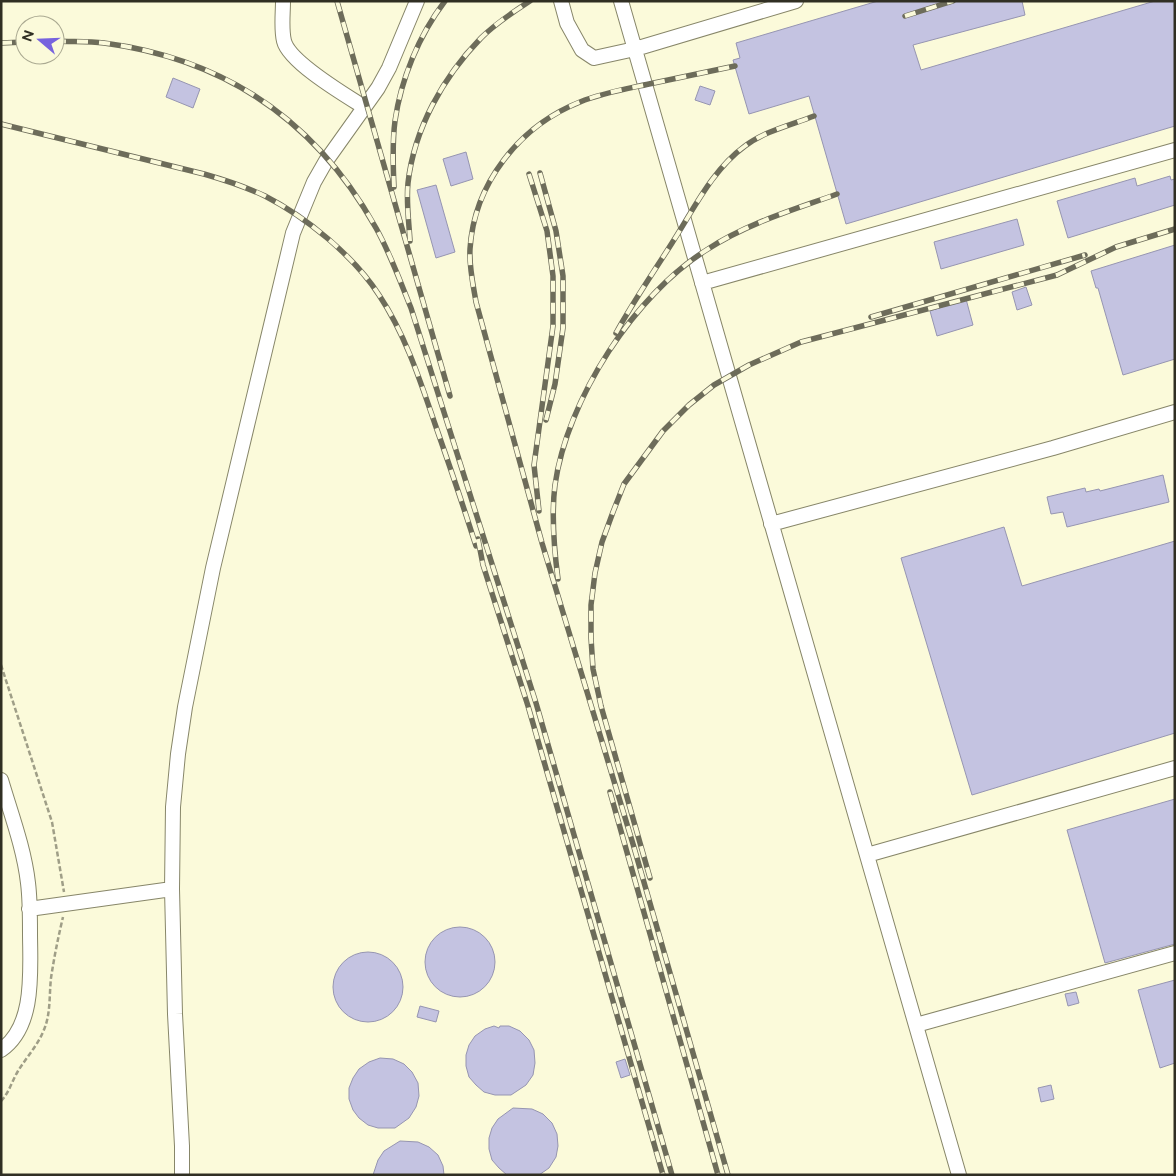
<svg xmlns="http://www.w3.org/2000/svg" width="1176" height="1176" font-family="Figtree,sans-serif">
<rect width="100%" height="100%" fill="#fbfada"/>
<path fill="#c4c3e1" stroke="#9695b1" d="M878,1H1022L1025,15L913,45L921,70L1155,1H1175V126L846,224L809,96L749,114L733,60L740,58L736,43Z
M173,78L200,89L193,108L166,97Z
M700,86L715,91L710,105L695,100Z
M466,152L473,179L451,186L443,159Z
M1170,176L1171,180L1175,179V205L1068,238L1057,201L1135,178L1137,186Z
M436,185L455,252L436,258L417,190Z
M1017,219L1024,245L941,269L934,242Z
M1175,245V359L1123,375L1098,288H1096L1091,271Z
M1026,287L1032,305L1017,310L1012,292Z
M966,299L973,325L937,336L930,311Z
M1163,475L1169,502L1067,527L1063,512L1051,514L1047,497L1085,488L1086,492L1099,489L1100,491Z
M1004,527L1022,586L1175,541V733L972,795L901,558Z
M1175,799V944L1105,963L1067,830Z
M425 962a35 35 0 1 1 70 0a35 35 0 1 1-70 0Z
M333 987a35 35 0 1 1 70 0a35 35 0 1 1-70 0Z
M1175,980V1063L1160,1068L1138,990Z
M1076,992L1079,1003L1068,1006L1065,994Z
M420,1006L439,1011L436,1022L417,1017Z
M494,1026L499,1028L500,1026H509L520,1031L529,1040L534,1050L535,1063L533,1075L526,1085L511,1095H495L484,1092L476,1085L469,1077L466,1066V1055L469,1045L475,1036L485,1029Z
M380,1058L393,1059L404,1064L412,1072L418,1083L419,1096L416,1107L409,1118L395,1128H378L368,1125L359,1118L353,1110L349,1099V1088L353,1078L359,1069L369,1062Z
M625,1059L630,1075L621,1078L616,1062Z
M1051,1085L1054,1099L1041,1102L1038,1088Z
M513,1108L532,1109L543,1114L552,1123L557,1134L558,1146L556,1157L549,1168L539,1175H507L499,1168L492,1160L489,1149V1138L492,1128L498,1119Z
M400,1141L418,1142L429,1147L438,1155L443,1166L444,1175H373L378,1160L384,1151Z"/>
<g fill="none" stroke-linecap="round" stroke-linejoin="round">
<defs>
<path id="minor" d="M283,1C283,14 281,29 284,41C289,62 345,95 364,107
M561,1L567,23L582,50L594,58L635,49L796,1
M621,1L959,1175
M702,283L1175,150
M771,524L1053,448L1175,412
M1,780C11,814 24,848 28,883C30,899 30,916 30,932C30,969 36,1026 1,1050
M867,855L1175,768
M29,909L172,889
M916,1025L1175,953
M182,1175V1146L175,1014L172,889L173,807L178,754L185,707L213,568L293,233L314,182L326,161L378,88L389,68L417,1"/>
</defs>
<use href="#minor" stroke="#878669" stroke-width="16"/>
<path stroke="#9f9e87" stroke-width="2.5" stroke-dasharray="5 2.5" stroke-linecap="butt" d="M1,665L52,822L64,892
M1,1101C9,1093 12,1081 18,1071C26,1058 37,1046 43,1032C51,1015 49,996 51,978C54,958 58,938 63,917"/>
<use href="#minor" stroke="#fff" stroke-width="14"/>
<defs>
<path id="rail" d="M337,1L450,396
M905,16L953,1
M55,41C71,42 88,41 104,43C226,59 316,121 376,228C390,253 400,281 411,308L536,703L672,1175
M1,43L25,42
M1,124L204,174C225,180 246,187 265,196C306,217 354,256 379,295C405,334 420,380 435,424C449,464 463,505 476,546
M540,173L556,231L563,276V328L555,384L546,420
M529,174L547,231L553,276V326L534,465L539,511
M394,187C393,165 392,143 395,121C401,79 419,35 445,1
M410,241C409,222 406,202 408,183C414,129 443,77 481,38C495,24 513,12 530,1
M871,317L1085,255
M616,333C633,302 653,273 672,243C694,209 712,170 745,146C765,131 791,125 814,116
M478,539L483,565L528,706L663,1175
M558,579C554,548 551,516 555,485C567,399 635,294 708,249C748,223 793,210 837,194
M610,792L718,1175
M650,878L601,706L593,669L591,638V605L595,573L602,542L613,512L624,484L663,431L689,405L714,385L749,365L801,342L1057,275L1116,247L1175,229
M728,1175L633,844L542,543L476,302C473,284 469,267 470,249C474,184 519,126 580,102C602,93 626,89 649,84C678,78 706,72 735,66"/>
</defs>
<use href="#rail" stroke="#6d6c5a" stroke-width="5.5"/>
<use href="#rail" stroke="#fbfada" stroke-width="4" stroke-dasharray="11" stroke-linecap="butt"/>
</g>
<rect width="1176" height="1176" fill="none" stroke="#302f23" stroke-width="5"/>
<g transform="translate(40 40) rotate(289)"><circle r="24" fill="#fbfada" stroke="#aaa991"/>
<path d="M0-4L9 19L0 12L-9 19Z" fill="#7763de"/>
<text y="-8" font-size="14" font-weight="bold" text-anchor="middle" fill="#302f23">N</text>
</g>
</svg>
